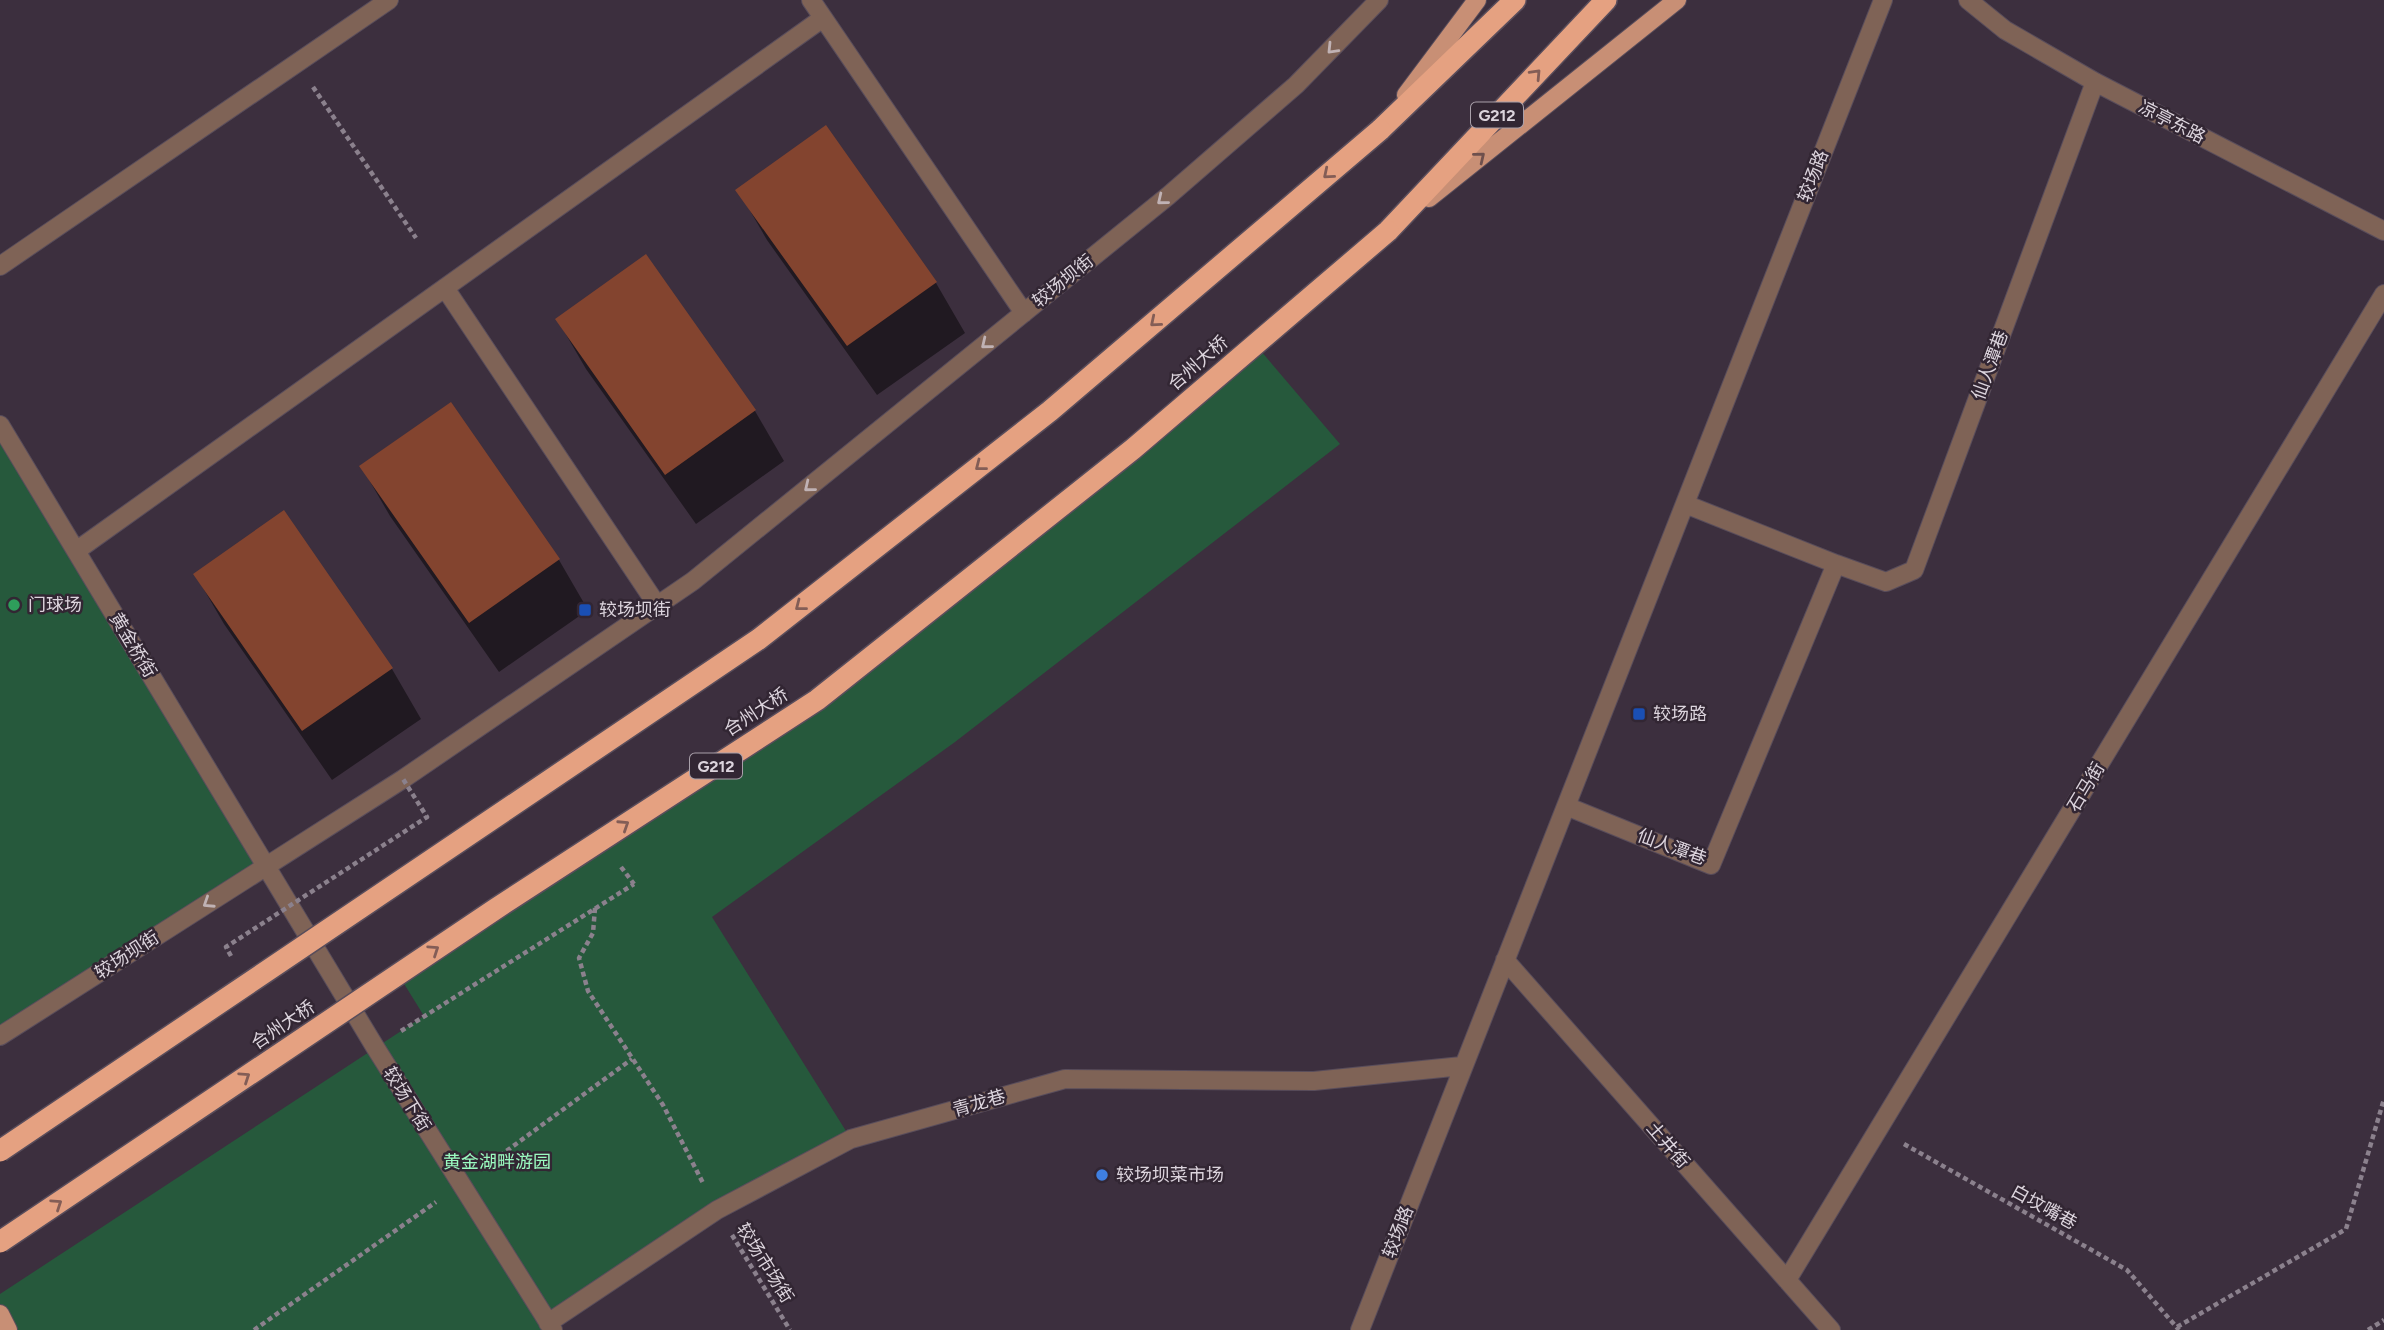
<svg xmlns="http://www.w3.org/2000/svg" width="2384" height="1330" font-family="Figtree,'Noto Sans SC',sans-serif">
<rect width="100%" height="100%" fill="#3c2f3e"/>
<path fill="#26593c" d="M1255,344L1340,444L955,742L712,917L851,1139L717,1210L553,1330H0V1294L424,1016L398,974L817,700Z
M0,425L266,866L0,1036Z"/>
<path fill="#0007" d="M738,190L936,283L965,333L877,395L767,240Z
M645,257L755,411L784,461L696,524L586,369L557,319Z
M450,405L559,560L588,610L499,672L390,516L361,466Z
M195,574L392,669L421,719L332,780L224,624Z"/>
<path fill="#83442f" d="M826,125L937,282L847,346L735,190Z
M646,254L756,410L665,475L555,319Z
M451,402L560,559L469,623L359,466Z
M284,510L393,668L302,731L193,574Z"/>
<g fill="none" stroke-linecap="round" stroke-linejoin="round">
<defs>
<path id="minor" d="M811,0L1024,313
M1968,0L2005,30L2095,82L2384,231
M0,266L389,0
M445,288L657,605
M0,425L375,1047L553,1330
M76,551L823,18
M1836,564L1886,582L1914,570L2095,82
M1566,806L1711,865L1836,564L1685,504
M1505,960L1831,1330
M0,1036L403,779L693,581L1168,196L1296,85L1379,0
M1787,1280L2384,294
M548,1323L717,1210L851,1139L1065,1079L1314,1081L1462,1066
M1360,1330L1883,0"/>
<path id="major" d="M1406,95L1477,0
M1429,198L1677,0
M0,1314L8,1330"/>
<path id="highway" d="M1380,130L1515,0
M1388,231L1606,0"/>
</defs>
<use href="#minor" stroke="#594d5b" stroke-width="20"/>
<use href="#major" stroke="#594d5b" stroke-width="20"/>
<use href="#highway" stroke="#594d5b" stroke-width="24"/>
<path stroke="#8b818d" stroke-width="4.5" stroke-dasharray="5 3.5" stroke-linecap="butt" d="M313,87L416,238
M595,908L593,933L579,958L588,991L663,1105L704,1185
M401,1031L634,884
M1904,1144L2127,1270L2179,1330
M486,1166L632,1059
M732,1235L790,1330
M2177,1327L2346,1229L2384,1099
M254,1330L436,1202
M2368,1330L2384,1320"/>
<use href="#minor" stroke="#7f6356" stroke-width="18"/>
<use href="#major" stroke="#c88f75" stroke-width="18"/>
<use href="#highway" stroke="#e5a181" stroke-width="21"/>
<defs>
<path id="highway-bridge" d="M0,1151L759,639L1050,411L1380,130
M0,1242L497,908L817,700L1133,449L1388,231"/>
</defs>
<use href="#highway-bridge" stroke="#594d5b" stroke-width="24" stroke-linecap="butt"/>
<path stroke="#8b818d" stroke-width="4.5" stroke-dasharray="5 3.5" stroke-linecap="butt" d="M621,867L634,884
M231,956L226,947L427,817L403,779"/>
<use href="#highway-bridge" stroke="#e5a181" stroke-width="21"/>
</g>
<defs><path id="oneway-chevron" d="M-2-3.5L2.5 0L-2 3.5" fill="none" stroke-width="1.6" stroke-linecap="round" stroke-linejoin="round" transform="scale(1.75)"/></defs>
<g stroke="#c0b2b4">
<use href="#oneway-chevron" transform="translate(1332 49) rotate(134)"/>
<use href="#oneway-chevron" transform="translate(1162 200) rotate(141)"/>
<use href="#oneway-chevron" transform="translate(986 344) rotate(141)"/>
<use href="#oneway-chevron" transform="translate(809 487) rotate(141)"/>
<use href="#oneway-chevron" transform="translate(208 903) rotate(147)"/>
</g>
<g stroke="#835d56">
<use href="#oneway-chevron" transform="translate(1536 74) rotate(-47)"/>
<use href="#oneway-chevron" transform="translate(1328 174) rotate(140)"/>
<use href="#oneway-chevron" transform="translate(1155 322) rotate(140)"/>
<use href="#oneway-chevron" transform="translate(980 466) rotate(142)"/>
<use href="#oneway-chevron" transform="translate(800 606) rotate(142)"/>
<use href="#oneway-chevron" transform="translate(624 825) rotate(-33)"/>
<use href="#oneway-chevron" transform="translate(434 950) rotate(-34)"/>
<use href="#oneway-chevron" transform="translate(245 1077) rotate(-34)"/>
<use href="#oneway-chevron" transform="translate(57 1204) rotate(-34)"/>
</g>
<use stroke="#6e504d" href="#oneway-chevron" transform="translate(1480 157) rotate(-39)"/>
<circle fill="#2e9e5b" stroke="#322633" stroke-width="2.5" cx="14" cy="605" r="7"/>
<g fill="#1a4fb4" stroke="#322633" stroke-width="2.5">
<rect x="578" y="603" width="14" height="14" rx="3.5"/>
<rect x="1632" y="707" width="14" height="14" rx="3.5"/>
</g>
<circle fill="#3f7fe0" stroke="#322633" stroke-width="2.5" cx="1102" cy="1175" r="7"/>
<g text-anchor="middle" stroke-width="5" stroke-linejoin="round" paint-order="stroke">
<g fill="#322633" stroke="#a9a0aa" stroke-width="2">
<rect x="1471" y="102.5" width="52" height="25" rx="5"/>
<rect x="690" y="753.5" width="52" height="25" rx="5"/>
</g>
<g font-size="16" font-weight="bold" fill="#dcd4dd">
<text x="1497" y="121">G212</text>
<text x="716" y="772">G212</text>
</g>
<g font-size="18" fill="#dcd4dd" stroke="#322633">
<text transform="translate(2172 122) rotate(27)" y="6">凉亭东路</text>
<text transform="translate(1813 176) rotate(-69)" y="6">较场路</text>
<text transform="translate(1063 281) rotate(-39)" y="6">较场坝街</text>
<text transform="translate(1198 363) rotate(-41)" y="6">合州大桥</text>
<text transform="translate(1990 365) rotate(-70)" y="6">仙人潭巷</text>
<text transform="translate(133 645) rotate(59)" y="6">黄金桥街</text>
<text transform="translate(756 712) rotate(-33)" y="6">合州大桥</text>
<text transform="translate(2086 787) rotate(-59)" y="6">石马街</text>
<text transform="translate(1672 847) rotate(20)" y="6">仙人潭巷</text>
<text transform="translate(127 955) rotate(-33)" y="6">较场坝街</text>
<text transform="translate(283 1025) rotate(-34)" y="6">合州大桥</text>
<text transform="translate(407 1099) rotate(58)" y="6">较场下街</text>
<text transform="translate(979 1103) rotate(-16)" y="6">青龙巷</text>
<text transform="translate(1668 1145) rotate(49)" y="6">土井街</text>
<text transform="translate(2044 1207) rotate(29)" y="6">白坟嘴巷</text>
<text transform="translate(1398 1232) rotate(-69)" y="6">较场路</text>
<text transform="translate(765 1263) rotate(58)" y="6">较场市场街</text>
</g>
<g font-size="18" fill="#dcd4dd" stroke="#322633" text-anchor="start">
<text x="28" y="611">门球场</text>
<text x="599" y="616">较场坝街</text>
<text x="1653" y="720">较场路</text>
<text x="1116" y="1181">较场坝菜市场</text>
</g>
<g font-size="18" fill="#9bfbc0" stroke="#322633">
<text x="497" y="1168">黄金湖畔游园</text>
</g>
</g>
</svg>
